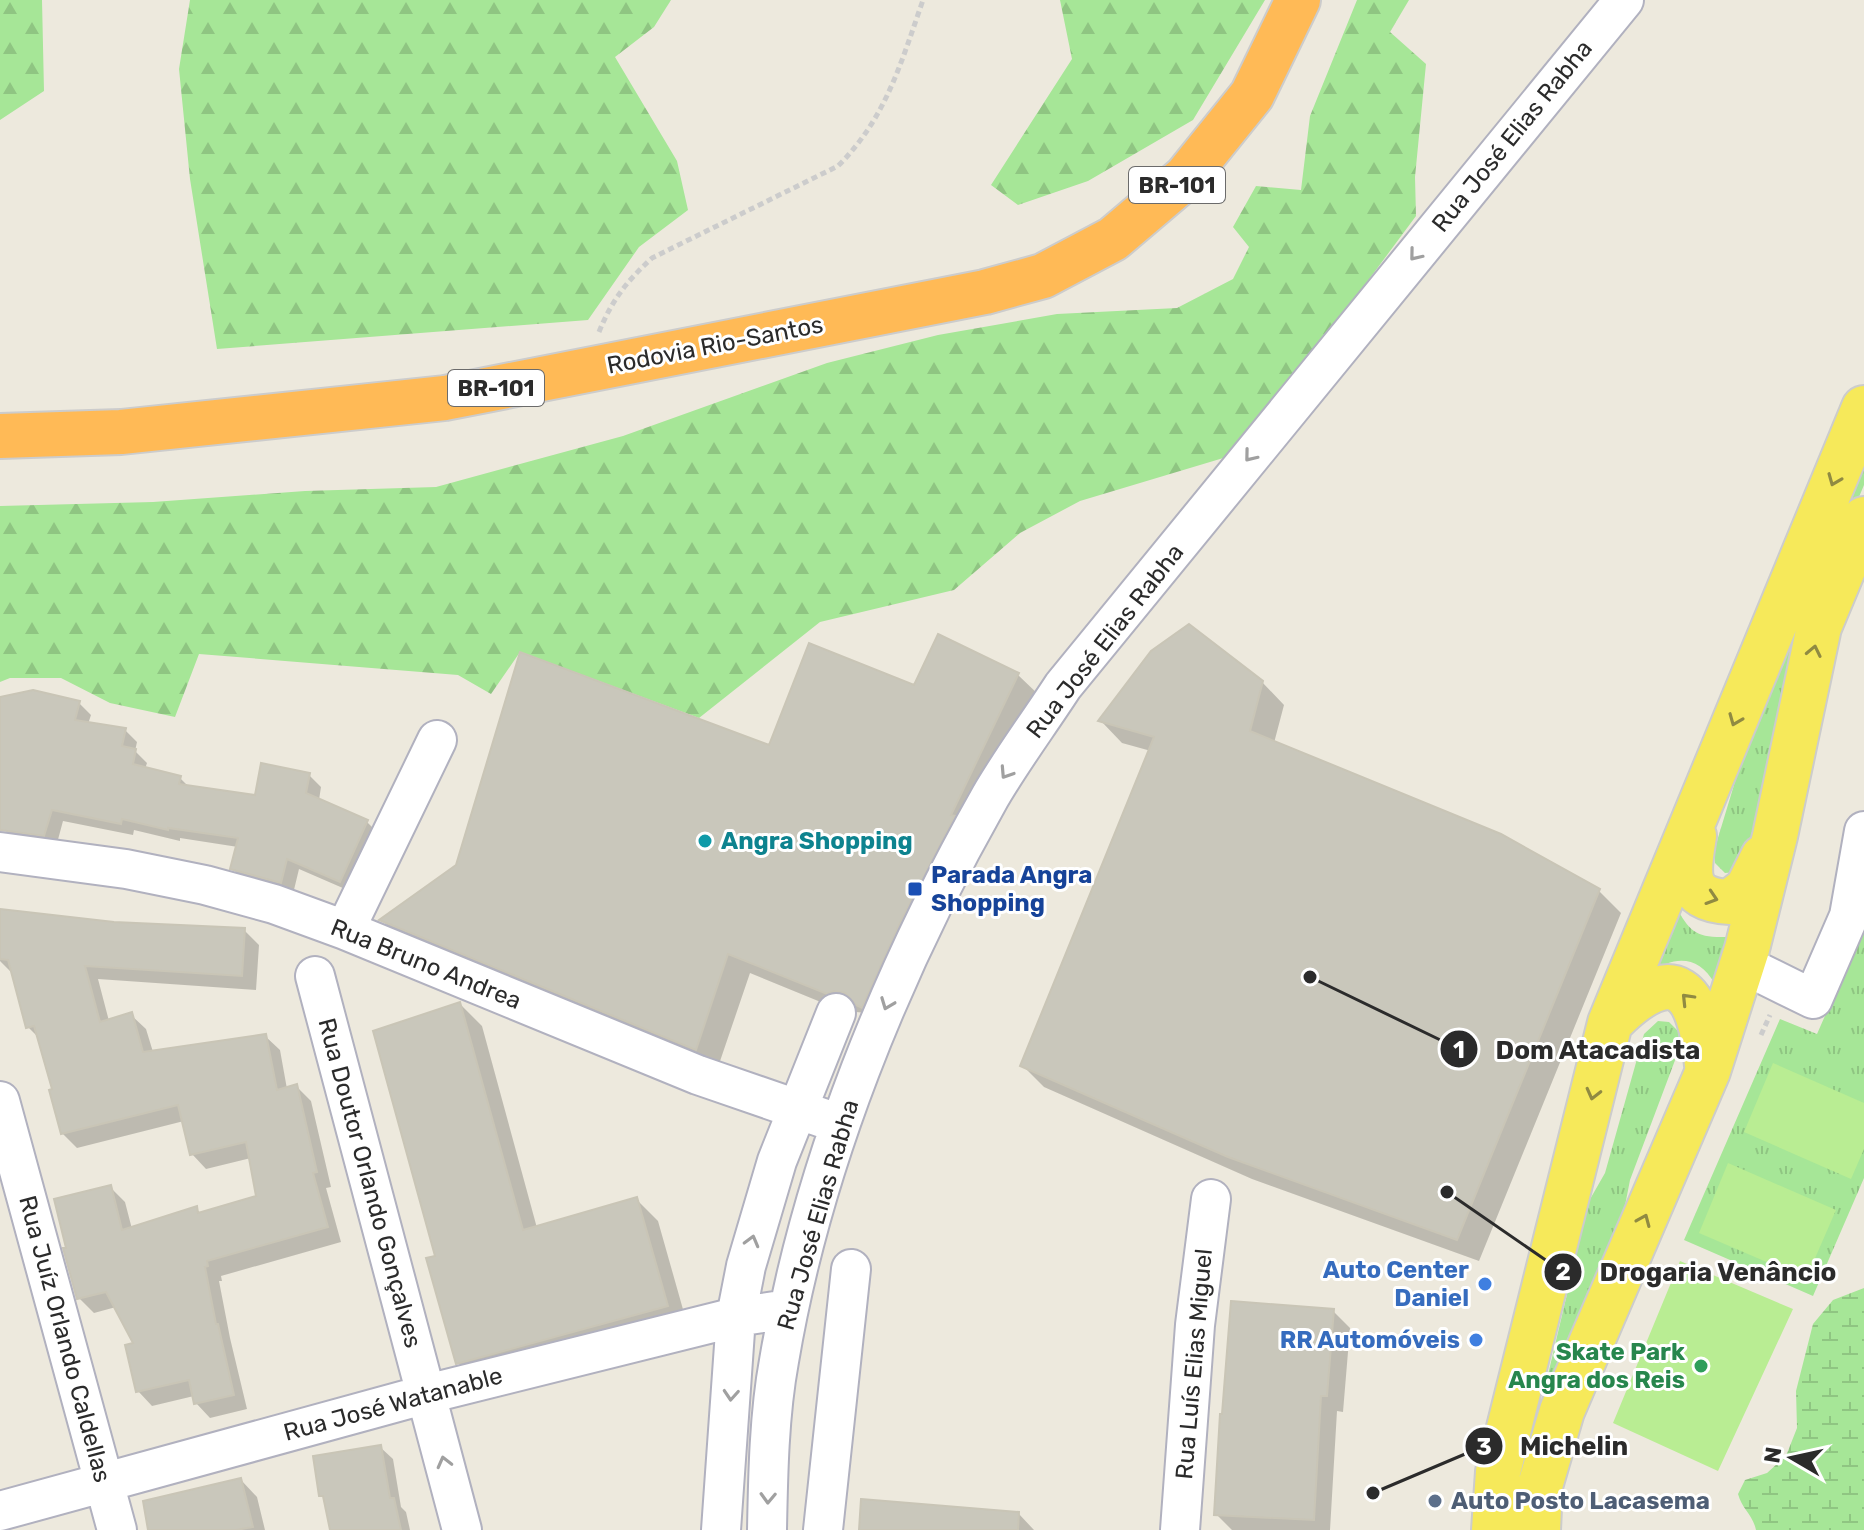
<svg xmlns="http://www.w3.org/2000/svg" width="1864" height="1530" font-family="Rubik,sans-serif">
<defs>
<pattern id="grass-tufts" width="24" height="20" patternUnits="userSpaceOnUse" patternTransform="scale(2)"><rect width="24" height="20" fill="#a6e697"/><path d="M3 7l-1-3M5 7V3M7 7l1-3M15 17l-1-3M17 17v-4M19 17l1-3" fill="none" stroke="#8fc582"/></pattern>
<pattern id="forest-firs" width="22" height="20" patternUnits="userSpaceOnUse" patternTransform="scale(2)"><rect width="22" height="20" fill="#a6e697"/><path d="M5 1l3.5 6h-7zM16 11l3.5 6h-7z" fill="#8fc582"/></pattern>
<pattern id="wetland-marsh" width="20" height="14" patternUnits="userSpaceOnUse" patternTransform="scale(2)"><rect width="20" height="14" fill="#a6e697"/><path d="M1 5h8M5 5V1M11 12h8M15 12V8" fill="none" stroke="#8fc582"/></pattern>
</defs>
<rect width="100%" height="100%" fill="#ede9dd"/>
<path fill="url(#grass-tufts)" d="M1864,447V485L1808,619L1787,692L1745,862L1737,872L1725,873L1715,863L1714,851L1764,686Z
M1676,906C1689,932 1697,938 1727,937L1741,925L1715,984C1699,956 1676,955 1650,972Z
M1864,927V1178L1813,1296L1684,1240L1780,1019L1817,1034Z
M1658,1021L1669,1022L1678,1031L1680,1047L1630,1180L1616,1252L1521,1489L1589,1201L1605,1173L1644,1034Z"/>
<path fill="url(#forest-firs)" d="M0,0H42L44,91L0,120Z
M190,0H671L654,27L615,57L677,161L688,210L639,247L588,320L217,349L190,179L179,69Z
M1060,0H1265L1193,120L1088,181L1018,205L991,185L1072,59Z
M1357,0H1409L1390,32L1426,64L1415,177L1416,216L1240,453L1080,501L1020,533L954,590L820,622L699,718L520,652L491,694L458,675L199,654L175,717L110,703L61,678H10L0,682V506L153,502L305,491L436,487L623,436L827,363L938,335L1057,314L1177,308L1233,279L1249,247L1233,227L1256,186L1301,190L1310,116Z"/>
<path fill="url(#wetland-marsh)" d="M1864,1288V1530H1756C1753,1515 1742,1509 1738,1494L1745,1480L1767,1473L1786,1456L1797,1428L1796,1391L1813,1324L1833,1300Z"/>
<path fill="#b9ed93" d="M1773,1063L1864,1103V1149L1851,1179L1744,1132Z
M1728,1163L1836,1210L1806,1279L1699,1233Z
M1680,1261L1793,1309L1718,1471L1613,1423Z"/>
<path fill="#0003" d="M939,637L1018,675L1040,696L867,1013L856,1012L850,1014L750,973L717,1070L402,941L382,920L770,747L915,688Z
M1262,682L1284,705L1274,743L1500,836L1599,891L1621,913L1479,1261L1252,1179L1044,1087L1022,1065L1151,751L1122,743L1101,721Z
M0,699L79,703L91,715L88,724L125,730L137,742L135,751L147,763L145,769L180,778L190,788L256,798L309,775L321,787L319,800L366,821L378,833L352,892L299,869L293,894L244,880L232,868L238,847L180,838V841L134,830L133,835L63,821L56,847L17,841L5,830L0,756Z
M114,924L244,930L259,945L256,990L98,979L109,1021L131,1015L146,1029L153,1052L265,1036L280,1050L287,1089L297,1087L311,1101L331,1187L326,1188L341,1242L221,1276L222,1281H219L230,1338L247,1409L210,1418L196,1403L194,1396L152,1406L138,1391L136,1344L116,1307L94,1313L79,1298L110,1187L125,1202L132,1229L196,1209L202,1214L258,1198L251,1158L206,1169L192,1154L184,1121L77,1148L62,1133L55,1090L40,1039L28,1027L11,972L0,961V925Z
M460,1004L482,1026L537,1228L636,1199L658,1221L688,1327L480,1385L458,1363Z
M1333,1311L1350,1328L1343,1412L1337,1411L1330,1530H1232L1216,1514Z
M380,1447L393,1459L401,1507L406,1512L410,1530H332L326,1500L321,1495Z
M241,1480L257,1497L265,1530H150Z
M1019,1514L1034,1530H861Z"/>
<path fill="#c9c7bb" stroke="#c9c5b6" stroke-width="2" d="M1189,624L1263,681L1250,731L1501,834L1600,889L1457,1240L1228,1157L1020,1066L1154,737L1098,721L1151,651Z
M938,634L1019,673L951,815L955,816L901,921L862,1008L856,1005L845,993L834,991L827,994L728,954L696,1050L379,920L456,865L520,652L769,745L809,643L914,685Z
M33,690L80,701L75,720L126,728L122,746L136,749L133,764L181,776L179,784L255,795L261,763L310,773L306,793L368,820L340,882L287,859L281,883L230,869L238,838L168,828V830L122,819L121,824L52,810L44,836L0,830V697Z
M0,909L114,922L245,928L242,976L85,966L100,1022L132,1012L143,1052L266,1034L277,1090L297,1084L317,1172L313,1173L328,1227L207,1261L208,1266L205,1267L216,1324H218L234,1395L194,1404L189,1380L136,1392L125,1345L133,1343L106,1292L77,1299L63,1248H66L54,1199L111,1185L122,1230L197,1206L198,1213L256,1196L246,1142L190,1155L178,1105L61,1134L49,1090L52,1089L34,1026L26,1028L8,960L0,959Z
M460,1002L523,1230L637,1197L668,1306L456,1364L426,1258L435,1256L373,1031Z
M1231,1301L1334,1309L1327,1396H1321L1314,1520L1214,1515L1220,1414H1222Z
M381,1445L390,1498H394L401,1530H330L323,1496H319L313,1456Z
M241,1478L253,1527L236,1530H148L143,1501Z
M861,1499L1019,1512L1018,1530H859Z"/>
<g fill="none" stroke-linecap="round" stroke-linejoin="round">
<defs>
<path id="minor" d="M0,852L126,869L205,885L274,904L345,930L698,1075L840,1124
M345,930L437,740
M1742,964L1813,999L1849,916L1864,831
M315,976L462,1530
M0,1101L117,1530
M0,1511L427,1394L736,1317L788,1309
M721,1530L736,1317L746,1266L777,1161L836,1013
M767,1530C768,1476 769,1415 779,1361C812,1165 892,970 990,797C1012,759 1039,723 1063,686L1624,0
M823,1530L851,1269
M1180,1530L1195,1325L1211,1199"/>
<path id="major" d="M1694,836C1688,872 1682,900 1730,902L1747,889L1763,857
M1612,1021C1675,958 1700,989 1707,1065
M1494,1530L1498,1472L1610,1023L1864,408
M1538,1530L1540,1486L1562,1411L1708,1071L1747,949L1775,836L1819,627L1864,519"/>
<path id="highway" d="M0,436L121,432L445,398L985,292L1043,276L1113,239L1186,177L1252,95L1298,0"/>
</defs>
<use href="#minor" stroke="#b1b1bf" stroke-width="42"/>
<use href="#major" stroke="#ccc" stroke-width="48"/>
<use href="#highway" stroke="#ccc" stroke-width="48"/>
<path stroke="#ccc" stroke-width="5" stroke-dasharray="6 4" stroke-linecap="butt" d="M599,332C612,300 626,282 652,258L838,166C886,118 901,63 923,0
M1761,1035L1770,1015"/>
<use href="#minor" stroke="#fff" stroke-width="38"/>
<use href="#major" stroke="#f6e95a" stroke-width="44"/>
<use href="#highway" stroke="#ffba56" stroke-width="44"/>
</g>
<defs><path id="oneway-chevron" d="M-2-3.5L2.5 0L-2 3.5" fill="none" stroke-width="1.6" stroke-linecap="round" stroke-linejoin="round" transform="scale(2)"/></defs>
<g stroke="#a0a0a0">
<use href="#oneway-chevron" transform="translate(1415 255) rotate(129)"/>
<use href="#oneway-chevron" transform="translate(1250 456) rotate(129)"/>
<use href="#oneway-chevron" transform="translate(1006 773) rotate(123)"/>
<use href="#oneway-chevron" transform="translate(887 1004) rotate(111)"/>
<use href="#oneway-chevron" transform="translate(752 1241) rotate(-75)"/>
<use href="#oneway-chevron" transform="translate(731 1395) rotate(94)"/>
<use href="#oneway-chevron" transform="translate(444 1462) rotate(-104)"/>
<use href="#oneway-chevron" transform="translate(768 1498) rotate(92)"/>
</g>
<g stroke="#908a42">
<use href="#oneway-chevron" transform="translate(1834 480) rotate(112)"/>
<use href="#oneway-chevron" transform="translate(1814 651) rotate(-78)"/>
<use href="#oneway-chevron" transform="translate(1735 720) rotate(112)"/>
<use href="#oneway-chevron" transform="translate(1712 898) rotate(18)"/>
<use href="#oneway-chevron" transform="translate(1687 999) rotate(-134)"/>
<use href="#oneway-chevron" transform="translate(1593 1094) rotate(104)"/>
<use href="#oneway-chevron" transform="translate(1644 1220) rotate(-67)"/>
</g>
<circle fill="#0f9aa8" stroke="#fff" stroke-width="3" cx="705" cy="841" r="8"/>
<rect fill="#1a4fb4" stroke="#fff" stroke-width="3" x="907" y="881" width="16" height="16" rx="4"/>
<g fill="#3f7fe0" stroke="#fff" stroke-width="3">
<circle cx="1485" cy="1284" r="8"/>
<circle cx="1476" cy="1340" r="8"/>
</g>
<circle fill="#2e9e5b" stroke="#fff" stroke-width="3" cx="1701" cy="1366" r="8"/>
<circle fill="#5c6f8a" stroke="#fff" stroke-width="3" cx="1435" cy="1501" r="8"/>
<g text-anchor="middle" stroke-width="6" stroke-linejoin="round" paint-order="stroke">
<g fill="#fff" stroke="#6b6b6b" stroke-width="2">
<rect x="1129" y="167" width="96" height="36" rx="6"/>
<rect x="448" y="370" width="96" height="36" rx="6"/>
</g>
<g font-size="22" font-weight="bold" fill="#2b2b2b">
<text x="1177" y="193">BR-101</text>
<text x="496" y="396">BR-101</text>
</g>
<g font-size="24" fill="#2b2b2b" stroke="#fff">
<text transform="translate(1512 136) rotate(-51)" y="8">Rua José Elias Rabha</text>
<text transform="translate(715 345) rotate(-11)" y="8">Rodovia Rio-Santos</text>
<text transform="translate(1105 641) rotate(-52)" y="8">Rua José Elias Rabha</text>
<text transform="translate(426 964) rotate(22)" y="8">Rua Bruno Andrea</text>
<text transform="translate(370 1183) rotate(75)" y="8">Rua Doutor Orlando Gonçalves</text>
<text transform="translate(818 1215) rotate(-74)" y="8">Rua José Elias Rabha</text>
<text transform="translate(65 1339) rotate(75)" y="8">Rua Juíz Orlando Caldellas</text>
<text transform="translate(1194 1364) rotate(-85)" y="8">Rua Luís Elias Miguel</text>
<text transform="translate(393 1404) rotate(-15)" y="8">Rua José Watanable</text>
</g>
<g font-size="24" font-weight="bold" fill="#0d838f" stroke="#fff" text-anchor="start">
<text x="721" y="849">Angra Shopping</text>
</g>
<g font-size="24" font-weight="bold" fill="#164399" stroke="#fff" text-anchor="start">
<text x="931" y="883">Parada Angra<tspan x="931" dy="28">Shopping</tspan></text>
</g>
<g font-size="24" font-weight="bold" fill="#366cbe" stroke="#fff" text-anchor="end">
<text x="1469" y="1278">Auto Center<tspan x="1469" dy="28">Daniel</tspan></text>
<text x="1460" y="1348">RR Automóveis</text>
</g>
<g font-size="24" font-weight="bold" fill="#27864d" stroke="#fff" text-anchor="end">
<text x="1685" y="1360">Skate Park<tspan x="1685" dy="28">Angra dos Reis</tspan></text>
</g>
<g font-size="24" font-weight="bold" fill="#4e5e75" stroke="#fff" text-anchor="start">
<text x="1451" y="1509">Auto Posto Lacasema</text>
</g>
</g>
<path fill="none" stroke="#2b2b2b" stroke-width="3" d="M1310 977L1459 1049M1447 1192L1563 1272M1373 1493L1484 1446"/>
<g fill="#2b2b2b" stroke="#fff" stroke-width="3">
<circle cx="1310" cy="977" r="8"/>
<circle cx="1447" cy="1192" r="8"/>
<circle cx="1373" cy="1493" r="8"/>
<circle cx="1459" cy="1049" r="20"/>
<circle cx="1563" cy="1272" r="20"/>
<circle cx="1484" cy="1446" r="20"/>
</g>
<g font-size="24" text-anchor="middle" font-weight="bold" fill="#fff">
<text x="1459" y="1058">1</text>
<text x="1563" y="1280">2</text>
<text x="1484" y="1455">3</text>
</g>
<g font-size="26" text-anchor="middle" font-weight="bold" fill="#2b2b2b" stroke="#fff" stroke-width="6" stroke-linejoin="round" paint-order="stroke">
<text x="1598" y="1059">Dom Atacadista</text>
<text x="1718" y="1281">Drogaria Venâncio</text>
<text x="1574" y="1455">Michelin</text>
</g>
<g transform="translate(1792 1458) rotate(279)" stroke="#ffffff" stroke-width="6" paint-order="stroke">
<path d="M0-6L14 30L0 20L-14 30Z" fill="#2b2b2b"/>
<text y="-12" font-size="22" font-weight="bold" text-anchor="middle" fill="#2b2b2b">N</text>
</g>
</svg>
